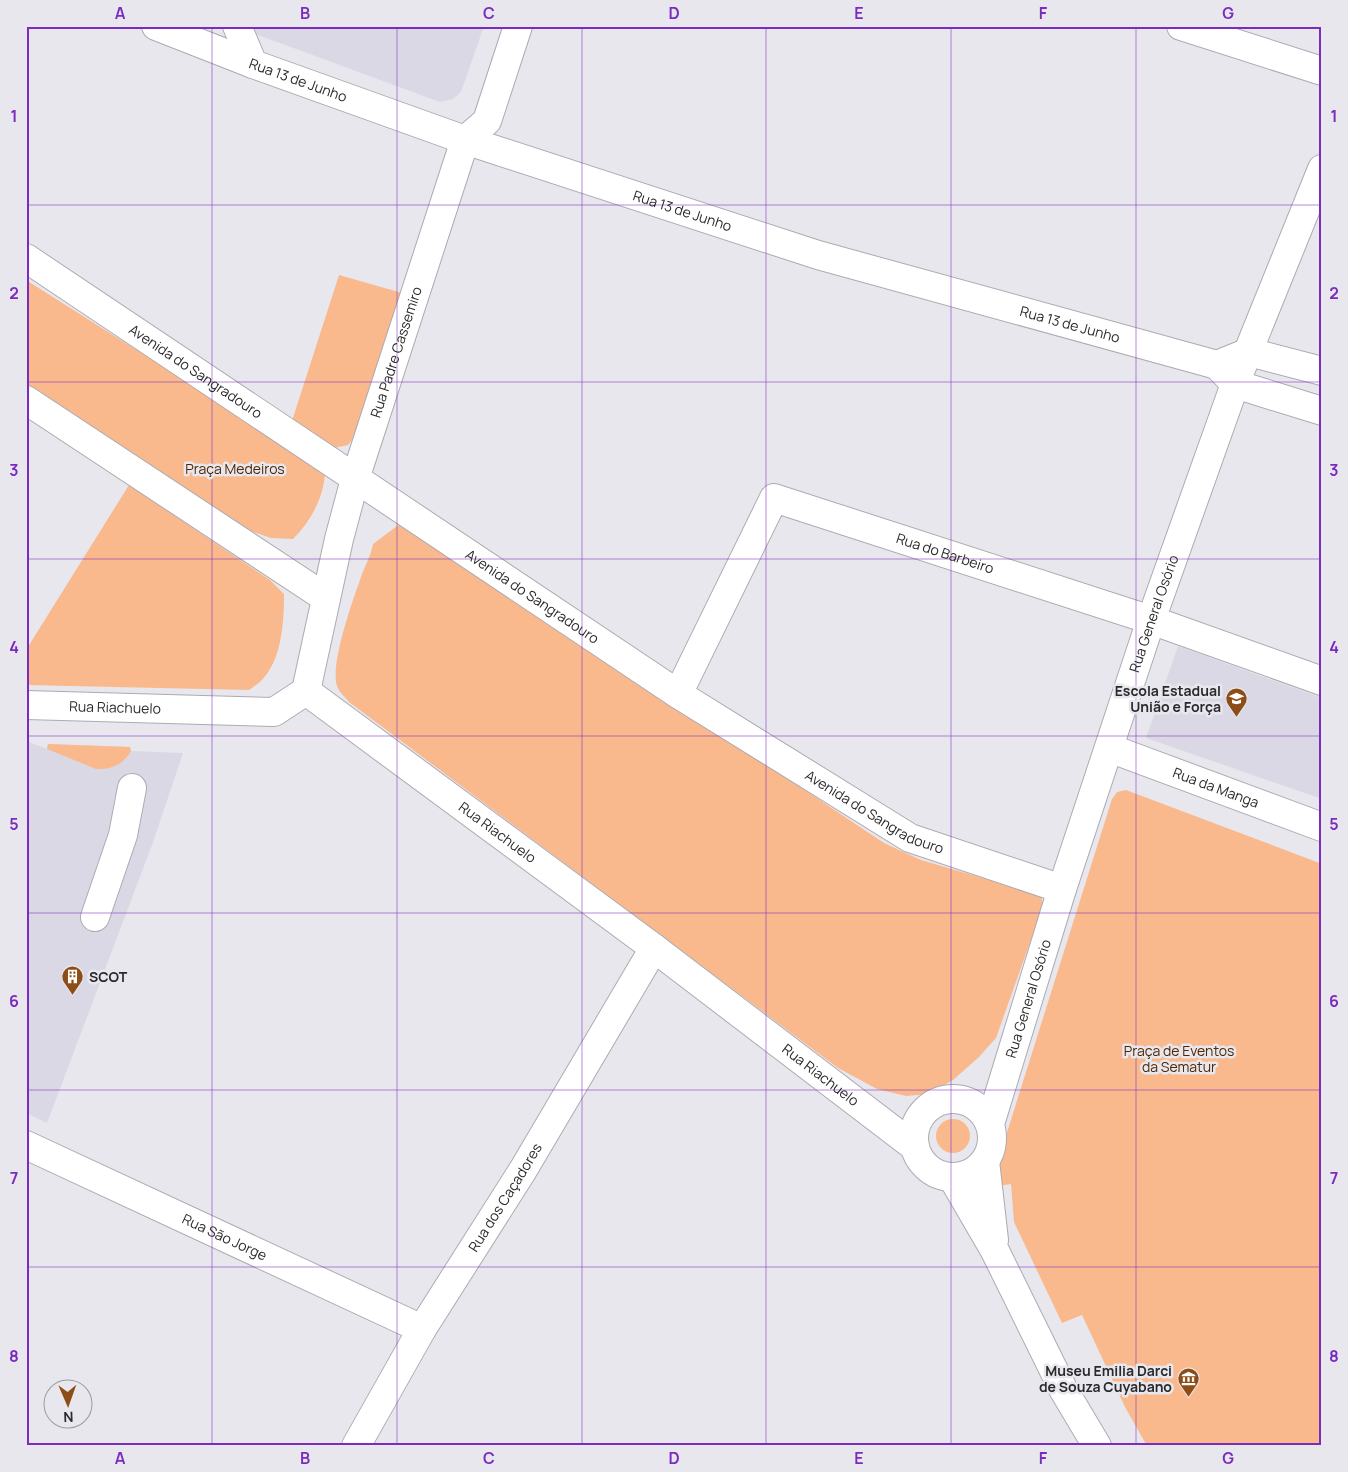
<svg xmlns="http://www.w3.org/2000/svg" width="1348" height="1472" font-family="Manrope,sans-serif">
<rect width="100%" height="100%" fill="#e8e7ee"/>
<path fill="#dad8e5" d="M234,26H484L461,92L453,99L440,102Z
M1178,646L1322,698V799L1146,738Z
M26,741L47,749L48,744L130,747L131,751L183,753L152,845L47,1123L26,1113Z"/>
<path fill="#f9b98d" d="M339,275L402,293L352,440L348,445L334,448L292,421Z
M26,280L219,402L325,472C324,497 311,521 293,539L271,538L253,532L213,513L26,386Z
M129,485L270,580L284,594C284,622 282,660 261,681C258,684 253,687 249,690L26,685V650Z
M401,523L411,527L884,843L921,860L1041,895L1043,906L996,1038L979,1057L953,1080L929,1094L906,1096L877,1089L838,1068L349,702C345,697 339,692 337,686C330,665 352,602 360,580C364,567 370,559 373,544Z
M48,744L130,747L131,751C124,764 111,770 96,769L47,749Z
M1126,790L1322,864V1446H1147L1125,1407L1082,1315L1062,1323L1014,1222L1011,1184L998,1186L999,1163L1003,1145L1112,799L1117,792Z
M936 1136a17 17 0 1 1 34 0a17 17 0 1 1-34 0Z"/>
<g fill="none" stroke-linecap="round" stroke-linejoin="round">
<defs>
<g id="minor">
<path id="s1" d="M156,26L253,64L465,140L818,255L1217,365"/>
<path d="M237,26L253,64"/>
<path d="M1181,26L1322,71"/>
<path id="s2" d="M26,258L678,694L910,838L1062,889"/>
<path d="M1322,371L1249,352L1217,365L1235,384L1322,411"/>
<path d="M26,400L326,598"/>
<path id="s3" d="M306,691L654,948L915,1147"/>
<path id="s4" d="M306,691L339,539L355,479L465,140L487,121L518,26"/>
<path id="s5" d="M678,694L774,498L1151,620L1322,681"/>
<path id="s6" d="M26,705L274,712L306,691"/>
<path id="s7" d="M1109,748L1322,827"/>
<path d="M95,917L123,835L132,788"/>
<circle cx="953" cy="1138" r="39"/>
<path id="s8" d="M990,1124L1062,889L1151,620L1235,384L1322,169"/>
<path id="s9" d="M26,1145L422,1329"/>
<path d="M985,1161L994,1240"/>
<path d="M952,1177L995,1251L1063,1389L1097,1446"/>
<path id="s10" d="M356,1446L422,1329L523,1170L654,948"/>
</g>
</defs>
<use href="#minor" stroke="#acabb2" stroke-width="30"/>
<use href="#minor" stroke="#fff" stroke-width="28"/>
</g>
<path fill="none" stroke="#7b2cbf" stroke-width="1" stroke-opacity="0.55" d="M212,26V1446M397,26V1446M582,26V1446M766,26V1446M951,26V1446M1136,26V1446M26,205H1322M26,382H1322M26,559H1322M26,736H1322M26,913H1322M26,1090H1322M26,1267H1322"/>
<defs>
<symbol id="school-pin" viewBox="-11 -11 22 30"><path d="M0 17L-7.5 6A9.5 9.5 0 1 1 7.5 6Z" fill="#8e4d17" stroke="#e8e7ee"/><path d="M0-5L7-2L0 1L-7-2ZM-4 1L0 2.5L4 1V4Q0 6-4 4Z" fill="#fff"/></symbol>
<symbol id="building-pin" viewBox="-11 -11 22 30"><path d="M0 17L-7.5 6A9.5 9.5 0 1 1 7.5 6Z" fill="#8e4d17" stroke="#e8e7ee"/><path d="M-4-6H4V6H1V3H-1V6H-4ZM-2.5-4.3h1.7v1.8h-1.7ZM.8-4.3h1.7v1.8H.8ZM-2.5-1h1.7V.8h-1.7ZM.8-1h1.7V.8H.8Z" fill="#fff"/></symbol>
<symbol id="museum-pin" viewBox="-11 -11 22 30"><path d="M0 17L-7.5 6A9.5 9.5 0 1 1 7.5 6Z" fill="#8e4d17" stroke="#e8e7ee"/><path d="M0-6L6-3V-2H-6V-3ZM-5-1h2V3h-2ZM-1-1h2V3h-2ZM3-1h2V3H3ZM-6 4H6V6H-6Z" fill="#fff"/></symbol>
</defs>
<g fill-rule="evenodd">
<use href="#school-pin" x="1224" y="686" width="25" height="34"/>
<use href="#building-pin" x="60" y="964" width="25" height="34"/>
<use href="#museum-pin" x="1176" y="1366" width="25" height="34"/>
</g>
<g text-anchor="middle" stroke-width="5" stroke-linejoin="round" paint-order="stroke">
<g font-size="14" fill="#2a2a2c" stroke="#e8e7ee">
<text dy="5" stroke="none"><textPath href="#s1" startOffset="152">Rua 13 de Junho</textPath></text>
<text dy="5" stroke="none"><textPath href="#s1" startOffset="558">Rua 13 de Junho</textPath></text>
<text dy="5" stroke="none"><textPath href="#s1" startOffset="962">Rua 13 de Junho</textPath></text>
<text dy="5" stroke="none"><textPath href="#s4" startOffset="351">Rua Padre Cassemiro</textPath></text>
<text dy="5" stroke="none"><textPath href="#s2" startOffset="204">Avenida do Sangradouro</textPath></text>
<text dy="5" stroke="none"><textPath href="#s5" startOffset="398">Rua do Barbeiro</textPath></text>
<text dy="5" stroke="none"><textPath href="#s2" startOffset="609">Avenida do Sangradouro</textPath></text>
<text dy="5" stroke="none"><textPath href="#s8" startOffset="536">Rua General Osório</textPath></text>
<text dy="5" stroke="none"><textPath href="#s6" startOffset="89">Rua Riachuelo</textPath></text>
<text dy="5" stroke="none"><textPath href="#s7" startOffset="114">Rua da Manga</textPath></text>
<text dy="5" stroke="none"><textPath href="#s2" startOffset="1014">Avenida do Sangradouro</textPath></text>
<text dy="5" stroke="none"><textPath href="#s3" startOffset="238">Rua Riachuelo</textPath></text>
<text dy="5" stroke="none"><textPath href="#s8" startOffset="131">Rua General Osório</textPath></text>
<text dy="5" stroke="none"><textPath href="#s3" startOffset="642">Rua Riachuelo</textPath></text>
<text dy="5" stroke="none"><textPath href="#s10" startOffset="290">Rua dos Caçadores</textPath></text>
<text dy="5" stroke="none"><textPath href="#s9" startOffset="219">Rua São Jorge</textPath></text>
</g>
<g font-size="14" fill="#4f2704" stroke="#e8e7ee">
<text x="235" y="474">Praça Medeiros</text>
<text x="1179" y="1056">Praça de Eventos<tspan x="1179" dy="16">da Sematur</tspan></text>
</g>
<g font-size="14" font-weight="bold" fill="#2a2a2c" stroke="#e8e7ee" text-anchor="end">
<text x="1221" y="696">Escola Estadual<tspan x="1221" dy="16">União e Força</tspan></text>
<text x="89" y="982" text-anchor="start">SCOT</text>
<text x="1172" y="1376">Museu Emilia Darci<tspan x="1172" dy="16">de Souza Cuyabano</tspan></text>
</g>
</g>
<rect width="1348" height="1472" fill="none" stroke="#e8e7ee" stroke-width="55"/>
<g transform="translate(68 1404) rotate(178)"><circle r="24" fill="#e8e7ee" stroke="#9c9ba0"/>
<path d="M0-4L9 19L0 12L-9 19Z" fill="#8e4d17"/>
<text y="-8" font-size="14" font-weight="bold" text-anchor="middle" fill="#2a2a2c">N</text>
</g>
<rect x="28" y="28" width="1292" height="1416" fill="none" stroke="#7b2cbf" stroke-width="2"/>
<g font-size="16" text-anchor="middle" font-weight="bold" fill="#7b2cbf">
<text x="120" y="19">A</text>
<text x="305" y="19">B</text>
<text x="489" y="19">C</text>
<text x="674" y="19">D</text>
<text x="859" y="19">E</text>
<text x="1043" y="19">F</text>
<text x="1228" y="19">G</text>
<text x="14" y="122">1</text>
<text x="1334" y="122">1</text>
<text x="14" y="299">2</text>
<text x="1334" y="299">2</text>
<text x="14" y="476">3</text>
<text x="1334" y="476">3</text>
<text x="14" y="653">4</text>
<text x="1334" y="653">4</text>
<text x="14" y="830">5</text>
<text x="1334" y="830">5</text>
<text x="14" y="1007">6</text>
<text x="1334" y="1007">6</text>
<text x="14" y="1184">7</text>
<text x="1334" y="1184">7</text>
<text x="14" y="1362">8</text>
<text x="1334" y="1362">8</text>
<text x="120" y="1464">A</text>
<text x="305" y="1464">B</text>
<text x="489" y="1464">C</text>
<text x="674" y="1464">D</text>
<text x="859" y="1464">E</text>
<text x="1043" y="1464">F</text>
<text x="1228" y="1464">G</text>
</g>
</svg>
